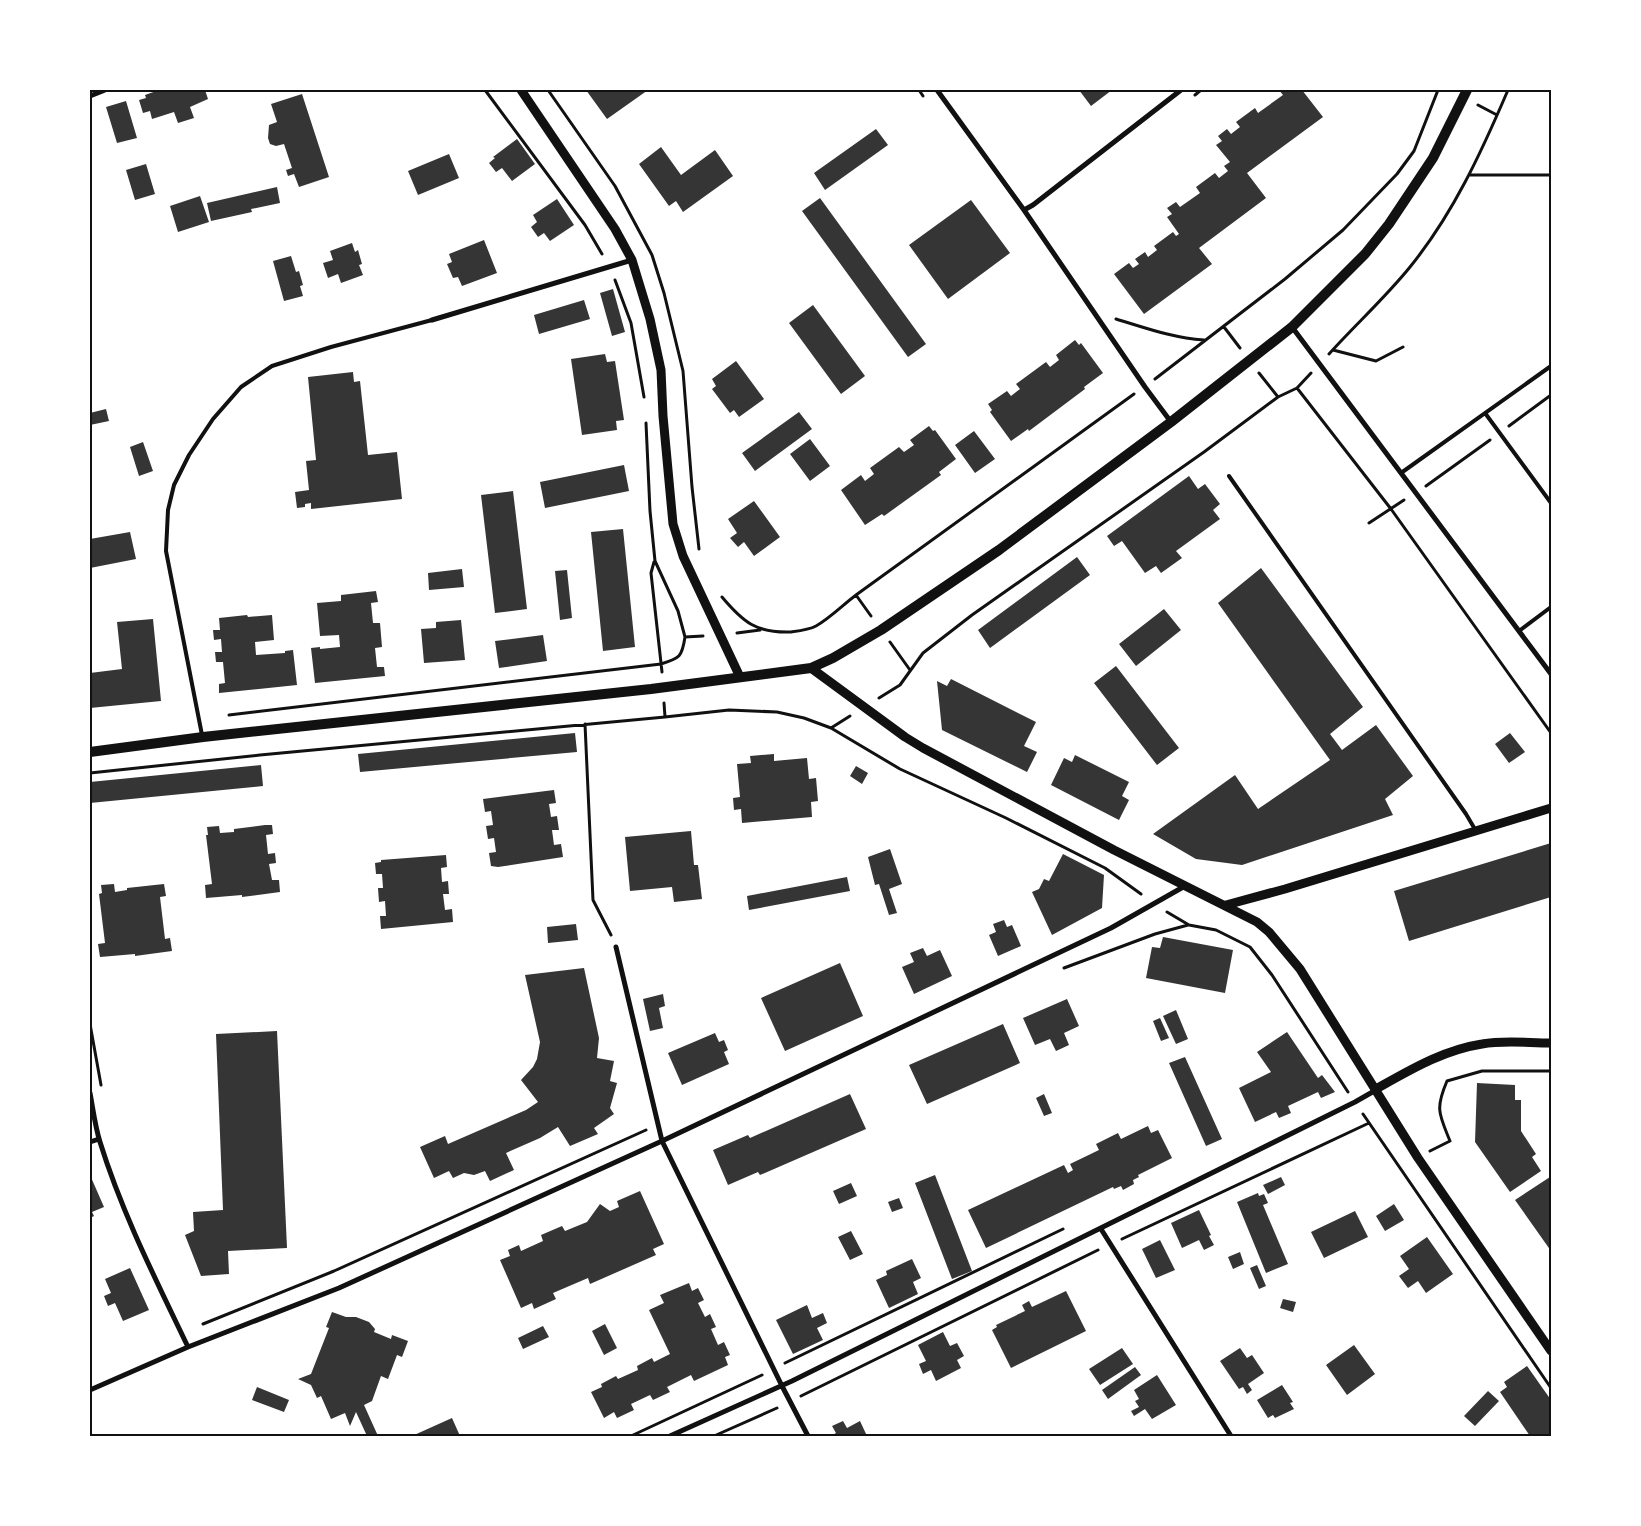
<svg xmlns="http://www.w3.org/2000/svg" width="1641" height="1526" font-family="'Crimson Pro',serif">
<rect width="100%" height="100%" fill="#fff"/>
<path fill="#353535" d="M159,90H205L208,99L190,107L194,118L178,123L174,112L152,119L150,111L143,113L139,100L146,98L145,95Z
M586,90H648L607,119Z
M1079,90H1112L1091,106Z
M1279,90H1302L1323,117L1247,173L1266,198L1199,248L1212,264L1144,314L1114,274L1129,263L1133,268L1139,264L1135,259L1145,252L1148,257L1157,250L1154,246L1173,232L1176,236L1179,234L1167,217L1172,214L1167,208L1176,202L1180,207L1200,193L1196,187L1215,173L1219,178L1228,171L1224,166L1230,162L1216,145L1222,141L1218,136L1227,129L1231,134L1240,127L1236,122L1255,108L1258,113L1283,95Z
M302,94L329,177L299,187L294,174L288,176L286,170L292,168L284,144L276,146L270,144L268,138L269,125L277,122L271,104Z
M126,101L137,138L117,143L106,107Z
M876,129L888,145L825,190L814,173Z
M517,139L535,164L512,181L502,168L496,172L489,163L495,158L493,157Z
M661,147L681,175L715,150L733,176L683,212L676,201L669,206L639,164Z
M449,154L459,178L418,195L408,171Z
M146,164L155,194L135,200L126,170Z
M277,187L280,203L251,209L252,212L211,221L207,203Z
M200,196L209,222L178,232L170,206Z
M820,198L926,344L908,357L802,211Z
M557,199L574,225L550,241L544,233L538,237L531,227L537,222L533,215Z
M971,200L1010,253L948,299L909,245Z
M484,240L497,273L462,286L458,277L453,278L447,264L452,262L449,254Z
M352,243L355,252L358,250L362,264L359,265L363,275L341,283L338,274L328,278L323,263L333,260L330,251Z
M291,256L296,272L299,271L303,285L300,286L303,296L284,301L273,261Z
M613,289L625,332L612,336L600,293Z
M584,300L590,319L539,334L534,315Z
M813,305L865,376L841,394L789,323Z
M1075,340L1079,345L1081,343L1103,373L1084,387L1085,389L1029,431L1028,429L1011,441L990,412L992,410L988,404L1007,391L1011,396L1020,389L1016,384L1046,362L1050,367L1059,360L1056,355Z
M605,354L607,362L615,361L624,420L616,421L617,430L582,435L571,359Z
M736,361L764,399L739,417L734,410L730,413L712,389L716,386L712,379Z
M353,372L354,382L360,381L368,455L397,452L402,499L311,509V503L305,504V507L297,508L295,492L309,490L306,461L316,460L308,377Z
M106,409L109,421L90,425V413Z
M799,412L812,429L755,471L742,453Z
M929,426L933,431L935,430L956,459L939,472L941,475L884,516L882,514L865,525L841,490L861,475L865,481L874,474L870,468L899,447L904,452L914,445L910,440Z
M974,431L995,459L975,473L955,445Z
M810,439L830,466L810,481L790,454Z
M143,442L153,471L139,476L130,447Z
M624,465L629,491L545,508L540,482Z
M1189,476L1198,489L1205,484L1220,504L1213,510L1220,519L1176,551L1182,558L1161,573L1156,566L1145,573L1122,541L1114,546L1107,536Z
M513,491L527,609L495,613L481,495Z
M754,501L780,537L754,556L744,542L738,547L730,538L737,533L728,519Z
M623,529L635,647L603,651L591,532Z
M130,532L136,559L90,568V539Z
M1077,557L1090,575L990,648L978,630Z
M1261,568L1363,707L1330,734L1342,750L1376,725L1413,776L1385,799L1393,815L1242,865L1196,859L1153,834L1235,775L1258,809L1330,760L1218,603Z
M462,569L464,587L429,590L428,573Z
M567,570L572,618L560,620L555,571Z
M376,591L378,602L371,603L373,623H380L382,647L375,648L377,667H384L385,676L315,683L311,648L320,647V649L340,647L339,635L320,636L317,603L341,601V595Z
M1164,609L1181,630L1136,666L1119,644Z
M247,615L248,617L272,615L274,640L255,642L256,655L285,653V651L293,650L297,685L219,693V684L225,683L223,662H216L215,652H222L221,639L214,640L213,630H220L219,618Z
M153,619L161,701L90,708V673L122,669L117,622Z
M461,620L465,660L424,663L421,629L436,628V622Z
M543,635L547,661L499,668L495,641Z
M1116,666L1179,748L1157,765L1094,683Z
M951,679L1036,722L1024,746L1037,752L1027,772L942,730L937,681L947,686Z
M575,733L577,752L360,772L358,754Z
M1510,733L1525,752L1509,763L1495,744Z
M774,754V761L807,758L809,779L816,778L818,801L811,802L812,817L742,823L741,809L734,810L733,798L740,797L737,764L751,763L750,756Z
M1075,755L1129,782L1122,796L1129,800L1119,820L1051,785L1064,758L1072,762Z
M261,765L263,786L90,803V782Z
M856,766L868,773L862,784L850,776Z
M554,790L556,803L549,804L551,817L557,816L559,830H552L554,845L561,844L563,857L498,867L491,866L489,853L496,852L494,838L488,839L486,826L493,825L491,811L485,812L483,799Z
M265,825H272L273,834L266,835L268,854L275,853L276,863L269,864L272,880H279L280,892L242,897V895L206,898L205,885L212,884L206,835H208L207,827L219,826L220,833L234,832V829Z
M691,831L694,865H698L702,899L674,902L672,887L630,891L625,837Z
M1551,843V897L1409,941L1394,891Z
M890,849L902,884L889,889L897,913L889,915L879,884L875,885L868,857Z
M1063,854L1104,875L1102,908L1052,935L1032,892L1039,889L1044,879L1049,881Z
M446,855L447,867L441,868L442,882L448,881L449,894H443L445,910L452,909L453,922L381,929L380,916H386L385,901L379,902L378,888H383L382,874H376L375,863L381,862V860Z
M847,877L850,891L749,910L747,896Z
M114,884L115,892L127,890V888L164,884L166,896L160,897L165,939L170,938L172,951L135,956V954L100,957L98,944L105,943L99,894L102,893L101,885Z
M1004,920L1007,927L1012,925L1021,946L998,956L989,935L996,932L993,924Z
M576,924L578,940L548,943L547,927Z
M1163,937L1233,950L1225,993L1146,978L1152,947L1160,948Z
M923,948L927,956L940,950L952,976L914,994L902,967L914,962L910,953Z
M840,963L863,1016L785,1051L761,998Z
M584,968L599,1038L597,1058L614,1061L610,1081L617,1083L610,1108L614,1114L594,1128L598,1134L570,1146L558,1127L540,1138L506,1153L514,1170L490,1181L485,1171L474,1175L464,1173L453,1178L449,1171L434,1178L420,1147L445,1136L448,1144L526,1110L538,1102L521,1080L533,1067L537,1059L540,1042L525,975Z
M663,994L665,1006L659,1008L663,1028L650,1031L643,999Z
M1067,999L1079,1026L1064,1033L1069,1045L1056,1051L1050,1039L1035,1045L1023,1018Z
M1176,1010L1188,1039L1176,1044L1163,1016Z
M1160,1018L1169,1038L1161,1041L1153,1021Z
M1003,1024L1020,1063L927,1104L909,1065Z
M277,1031L287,1248L228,1251L229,1274L201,1276L185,1235L194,1231L193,1212L223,1210L216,1034Z
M1287,1032L1318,1078L1322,1075L1335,1092L1321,1098L1318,1092L1288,1106L1291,1113L1279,1118L1276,1112L1255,1122L1239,1088L1271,1072L1257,1052Z
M715,1033L719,1042L724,1040L728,1050L724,1052L729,1064L682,1085L668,1053Z
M1185,1057L1222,1139L1206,1146L1169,1063Z
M1477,1083L1515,1085V1100H1521V1131L1536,1154L1532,1157L1541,1171L1510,1192L1475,1142Z
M850,1094L866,1129L760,1175L758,1172L728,1185L713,1150L748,1135L750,1138Z
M1044,1094L1052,1113L1044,1116L1036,1098Z
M1148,1126L1151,1133L1158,1130L1172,1158L1138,1175L1139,1177L1133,1180L1134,1184L1123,1190L1121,1186L1114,1189L1113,1187L986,1248L968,1210L1064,1165L1068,1173L1073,1170L1070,1164L1099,1150L1096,1144L1118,1133L1121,1139Z
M90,1175L104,1207L92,1212L94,1216L90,1218Z
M935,1175L972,1271L952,1279L915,1183Z
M1281,1177L1285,1185L1268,1194L1263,1185Z
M1550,1177L1551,1179V1251L1515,1200Z
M851,1183L857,1196L839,1204L833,1191Z
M640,1191L664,1244L653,1249L656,1255L590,1284L588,1278L553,1293L556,1299L534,1309L532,1303L521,1308L500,1260L510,1256L508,1250L519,1245L521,1251L543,1241L541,1235L562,1226L565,1231L587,1222L600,1204L610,1211L619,1207L617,1201Z
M1258,1193L1259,1196L1264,1194L1268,1203L1263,1205L1288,1264L1266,1273L1237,1202Z
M899,1198L903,1208L892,1212L888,1202Z
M1394,1204L1404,1220L1385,1231L1376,1216Z
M1199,1210L1211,1235L1209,1236L1214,1245L1204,1250L1199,1240L1182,1248L1171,1223Z
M1355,1211L1368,1237L1324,1258L1311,1232Z
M851,1231L863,1254L850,1260L838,1237Z
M1427,1237L1453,1274L1426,1293L1418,1281L1408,1288L1399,1276L1409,1269L1400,1256Z
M1160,1240L1175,1270L1156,1278L1142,1249Z
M1240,1252L1244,1264L1233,1269L1228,1257Z
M912,1259L921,1278L913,1282L918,1294L889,1308L876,1280L887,1275L886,1271Z
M1257,1265L1266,1286L1259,1289L1250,1268Z
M130,1268L149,1310L123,1321L115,1303L108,1306L104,1296L111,1293L105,1279Z
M689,1283L692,1291L698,1288L704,1300L698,1303L705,1317L710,1314L716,1327L711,1329L718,1345L724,1342L730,1355L725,1357L728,1365L694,1381L691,1375L667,1387L670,1392L653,1400L650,1395L631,1404L634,1410L617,1418L614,1412L604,1418L591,1392L602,1387L601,1384L616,1376L618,1379L638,1370L637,1366L652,1358L654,1362L670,1354L649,1310L664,1303L660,1295Z
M1066,1291L1086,1331L1011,1368L992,1330L997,1327L996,1325L1025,1311L1022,1305L1029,1301L1032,1307Z
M1283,1299L1296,1302L1293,1312L1280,1308Z
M807,1305L812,1318L823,1313L827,1323L817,1328L823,1340L793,1354L776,1320Z
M332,1312L346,1317H356L369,1322L375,1329L374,1332L391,1339L392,1335L408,1341L402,1357L397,1355L388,1379L381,1376L372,1401L364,1405L378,1436H367L356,1412L350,1426L345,1413L331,1419L321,1396L317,1398L311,1385L298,1379L311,1374L329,1328L326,1327Z
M605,1324L617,1348L604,1355L592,1331Z
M543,1326L549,1337L523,1349L518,1338Z
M943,1332L950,1346L957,1343L964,1356L957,1360L961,1368L936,1381L931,1370L923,1374L919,1364L926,1361L918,1345Z
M1354,1345L1375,1374L1347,1395L1326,1365Z
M1122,1348L1133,1364L1100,1385L1089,1369Z
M1240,1348L1247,1358L1252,1355L1264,1373L1248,1384L1252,1390L1247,1394L1243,1387L1239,1389L1220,1361Z
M1527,1366L1551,1400V1436H1530L1500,1392L1507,1387L1504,1382Z
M1135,1367L1141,1375L1108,1399L1102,1390Z
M1157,1375L1176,1405L1152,1419L1145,1409L1134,1416L1131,1411L1139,1407L1135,1401L1139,1399L1134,1390Z
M1282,1385L1293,1402L1290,1403L1294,1409L1275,1418L1273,1415L1268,1418L1257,1400Z
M257,1387L289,1400L284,1412L252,1400Z
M1488,1391L1499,1401L1475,1426L1464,1416Z
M452,1418L460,1436H412Z
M843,1421L847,1428L860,1421L867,1436H831L836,1433L832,1426Z"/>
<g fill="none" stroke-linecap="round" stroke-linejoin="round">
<path stroke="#111" stroke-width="3" d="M485,90L585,225L602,254
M548,90L615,186L652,255L664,293L683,371L692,487L699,549
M919,90L923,96
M1195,95L1201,90
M1478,105L1497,115
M1469,175H1551
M615,280L631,323L644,397
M1116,319C1146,328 1173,338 1204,340
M1224,327L1240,348
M1333,350L1376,361L1403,347
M1329,354C1355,325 1385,298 1410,267C1453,214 1481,153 1508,90
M1259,373L1278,397
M1155,379L1285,279L1343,230L1397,174L1414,151L1438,90
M1297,388L1391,509L1551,733
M646,423L650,511L655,561L678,611L685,637
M1509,426L1551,395
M1426,486L1490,440
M1369,523L1404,500
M654,562L651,573L662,672
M856,595L871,616
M722,597C743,622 756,633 790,632C798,631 809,630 816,626C829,619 844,604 856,595L1134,394
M737,633L760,630
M890,642L910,670
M879,698L900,685L923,653L972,615L1204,452L1278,397L1297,388L1311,373
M664,703L665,717
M229,715L661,664C680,658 682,657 685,637L703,636
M585,724L593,900L611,935
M831,728L850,716
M90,773L260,755L665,717L729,710L777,712L804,718L831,728L900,769L1006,818L1105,868L1141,894
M1167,912L1189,925L1216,930L1250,947L1272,975L1348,1092
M1064,968L1155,934L1188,925
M90,1024L101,1085
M1363,1114L1551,1388
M1430,1151L1450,1141C1439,1114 1435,1109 1447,1081L1482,1071H1551
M1122,1239L1369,1123
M203,1324L334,1271L646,1130
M785,1363L1063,1229
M801,1396L1098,1250
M631,1436L762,1375
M714,1436L777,1408"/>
<path stroke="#111" stroke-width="4" d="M1485,413L1551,503
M1401,473L1551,366
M1229,476L1466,814L1476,831
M1519,631L1551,607
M202,735L166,551L168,510L174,485L189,455L213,419L241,387L272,366L331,347L432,320"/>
<path stroke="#111" stroke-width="5" d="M937,90L1024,210L1145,387L1171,422
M90,96L105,90
M1024,210L1033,205L1181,90
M432,320L632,260
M1292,327L1551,674
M616,947L662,1141L782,1386L808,1436
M90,1093C93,1109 95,1126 100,1142C122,1213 156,1280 188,1347
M90,1142L99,1139
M1101,1229L1231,1436
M90,1390L188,1347L339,1288L662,1141L1111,928L1185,886
M670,1436L792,1381L1355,1102L1376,1090"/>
<path stroke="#111" stroke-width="9" d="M521,90L615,229L632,260L650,319L661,370L663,416L673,524L683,556L740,677
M811,668L905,737L923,748L1114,850L1257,922L1269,932L1300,969L1418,1158L1551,1351
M1226,905L1285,889L1551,808
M1376,1089C1410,1070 1443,1050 1482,1044C1504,1040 1528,1043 1551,1043"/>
<path stroke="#111" stroke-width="10" d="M90,752L203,737L651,689L811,668L833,658L881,630L999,550L1171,422L1292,327L1365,254L1389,224L1433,158L1467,90"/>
</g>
<rect width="1641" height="1526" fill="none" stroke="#ffffff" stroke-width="182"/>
<rect x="91" y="91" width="1459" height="1344" fill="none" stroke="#111" stroke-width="2"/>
</svg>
